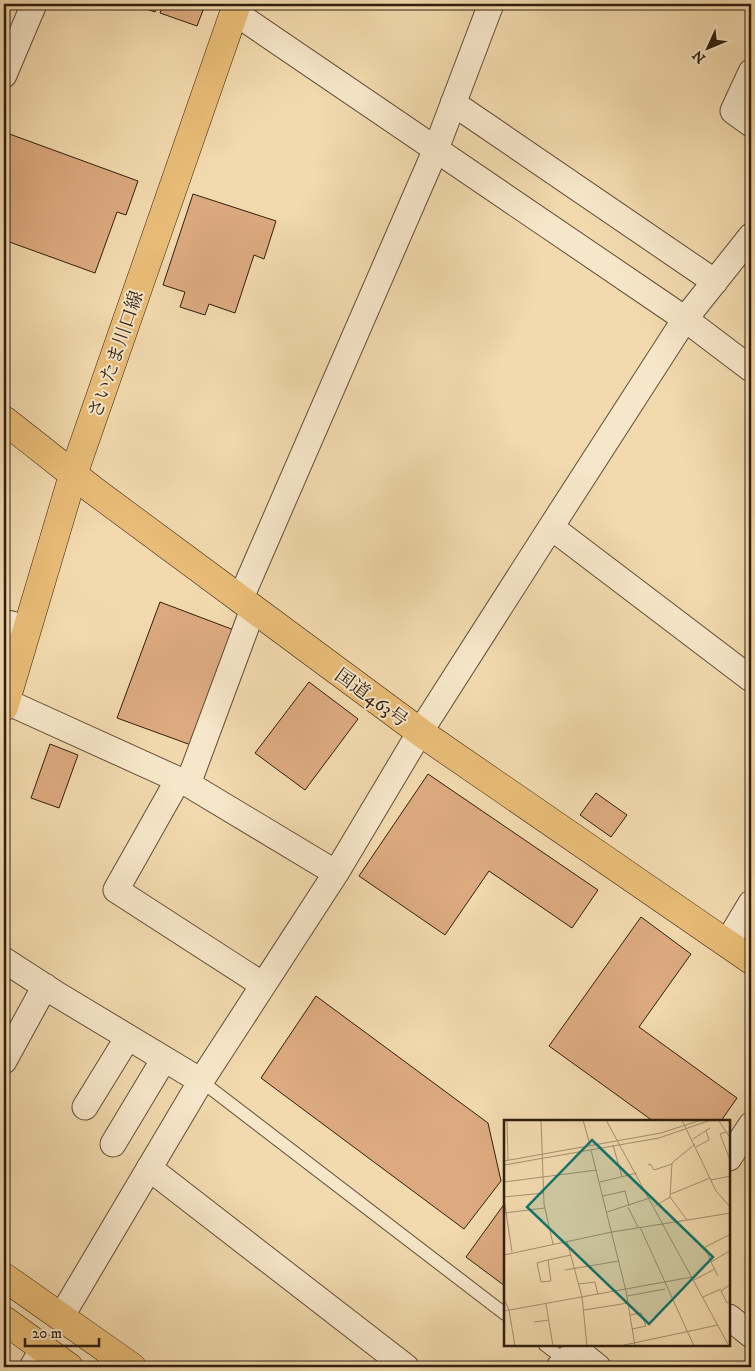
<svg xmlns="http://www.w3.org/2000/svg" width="755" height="1371" font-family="'IM FELL DW Pica','Noto Serif JP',serif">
<rect width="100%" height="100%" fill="#f2daae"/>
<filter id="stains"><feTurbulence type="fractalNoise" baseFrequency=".004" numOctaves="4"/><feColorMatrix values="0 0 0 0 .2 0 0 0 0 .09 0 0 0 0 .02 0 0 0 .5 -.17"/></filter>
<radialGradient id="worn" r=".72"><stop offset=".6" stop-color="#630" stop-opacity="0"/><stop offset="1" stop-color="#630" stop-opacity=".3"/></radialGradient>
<path fill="#ddaa80" stroke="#301e0e" d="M133,4H158L155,12Z
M163,4H203L205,5L197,26L160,13Z
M4,132L138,181L126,215L117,212L95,273L4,240Z
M193,194L276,221L264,259L254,255L235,313L209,304L205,315L180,307L185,292L163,285Z
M160,602L234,630L191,745L117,718Z
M309,682L358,719L305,790L255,753Z
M50,744L78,755L59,808L31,798Z
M428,774L598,890L572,928L489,871L445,935L359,876Z
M596,793L627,815L611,837L580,815Z
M641,917L691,954L639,1027L737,1098L721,1121H653L549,1046Z
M316,996L488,1123L501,1181L464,1229L261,1078Z
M505,1203V1286L466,1257Z"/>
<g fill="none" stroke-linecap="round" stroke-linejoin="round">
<defs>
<path id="lane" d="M201,1081L505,1314
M545,1345L566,1361"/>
<path id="street" d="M234,12L685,319L751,369
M751,72L733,111L751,124
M4,75L34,4
M453,103L715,282
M551,527L751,679
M240,600L436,149L491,4
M4,622L27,628
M5,701L188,784L336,873
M178,780L116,890L263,985
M188,784L253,609
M727,943L751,903
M4,960L58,995L201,1081
M4,1061L45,986
M85,1107L128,1037
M113,1144L164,1059
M729,1158L751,1125
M149,1168L406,1367
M61,1317L201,1081L336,873L420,732L551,527L685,319L751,236
M729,1317L751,1335
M577,1350L598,1367
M32,1367L43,1349
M559,1367L582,1345"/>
<path id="primary" d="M4,707L73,475L237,4"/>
<path id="highway" d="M4,420L93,490L420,732L751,960
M4,1277L132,1367
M4,1320L69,1367"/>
</defs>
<use href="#lane" stroke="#604d36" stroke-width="14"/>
<use href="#street" stroke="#604d36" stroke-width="27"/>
<use href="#primary" stroke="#301e0e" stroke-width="29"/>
<use href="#highway" stroke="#301e0e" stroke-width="29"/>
<use href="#lane" stroke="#f7e7ca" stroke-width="12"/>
<use href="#street" stroke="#f7e7ca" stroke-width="25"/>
<use href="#primary" stroke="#e9bd77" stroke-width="28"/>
<use href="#highway" stroke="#e9bd77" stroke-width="28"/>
</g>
<g text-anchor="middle" stroke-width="4" stroke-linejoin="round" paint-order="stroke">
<g font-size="19" fill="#301e0e" stroke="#f7e7ca">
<text transform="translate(115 354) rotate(-71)" y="7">さいたま川口線</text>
<text transform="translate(372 697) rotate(36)" y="7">国道463号</text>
</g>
</g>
<g transform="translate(504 1120)">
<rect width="226" height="226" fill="#f2daae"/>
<path fill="none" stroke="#a48f6e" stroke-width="1" d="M3,0L4,40M37,0L40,84L49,124M79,0L86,25M102,0L225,226M178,0L212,71L227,88M215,1L227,19M222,12L216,14L227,43M189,19L206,8M109,25L118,57M192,27L205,20L202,11M87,30L122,171L131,226M0,41L157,13L197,0M0,45L155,18L207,0M144,45L146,44L150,50L168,44M207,60L227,56M0,62L93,50M96,62L133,53M167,74L206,58M99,76L121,71L125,86M0,77L40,73M166,77L183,100M0,79L8,132M151,86L166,77L168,43L191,24M124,87L134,107M103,92L146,78M0,93L41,88M136,107L190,226M63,121L78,177L83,226M0,135L108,112L227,93M44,140L47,161L37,162L33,143L44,140L67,135M207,142L201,127L227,114M61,150L115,141M214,156L207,142L227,130M190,160L211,149M75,164L91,162L94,175M227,164L217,171L223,183L227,181M123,176L161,169M199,177L217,169M0,179L5,190L11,226M42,184L49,226M80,190L124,183M0,191L188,157M126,195L137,193L142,206L128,209M30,202L45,200M116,226L214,205"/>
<path fill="#0f766e" fill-opacity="0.15" stroke="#0f766e" stroke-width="2.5" d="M88,20L209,137L145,204L23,87Z"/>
<rect width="226" height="226" fill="none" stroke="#301e0e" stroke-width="2.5"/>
</g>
<rect width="755" height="1371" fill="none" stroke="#f2daae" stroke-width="20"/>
<rect x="5" y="5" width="745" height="1361" fill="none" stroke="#301e0e" stroke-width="2.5"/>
<rect x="10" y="10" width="735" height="1351" fill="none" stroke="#301e0e"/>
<g transform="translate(708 48) rotate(226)" stroke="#f7e7ca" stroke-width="4" paint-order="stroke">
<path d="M0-4L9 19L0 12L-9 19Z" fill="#301e0e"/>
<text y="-8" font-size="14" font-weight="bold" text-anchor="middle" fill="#301e0e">N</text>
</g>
<path d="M25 1338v8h74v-8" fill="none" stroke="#301e0e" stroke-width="2.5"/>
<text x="32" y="1338" font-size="15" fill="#301e0e" stroke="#f7e7ca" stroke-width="4" paint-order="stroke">20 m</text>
<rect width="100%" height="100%" filter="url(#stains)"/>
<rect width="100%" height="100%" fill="url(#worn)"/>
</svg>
